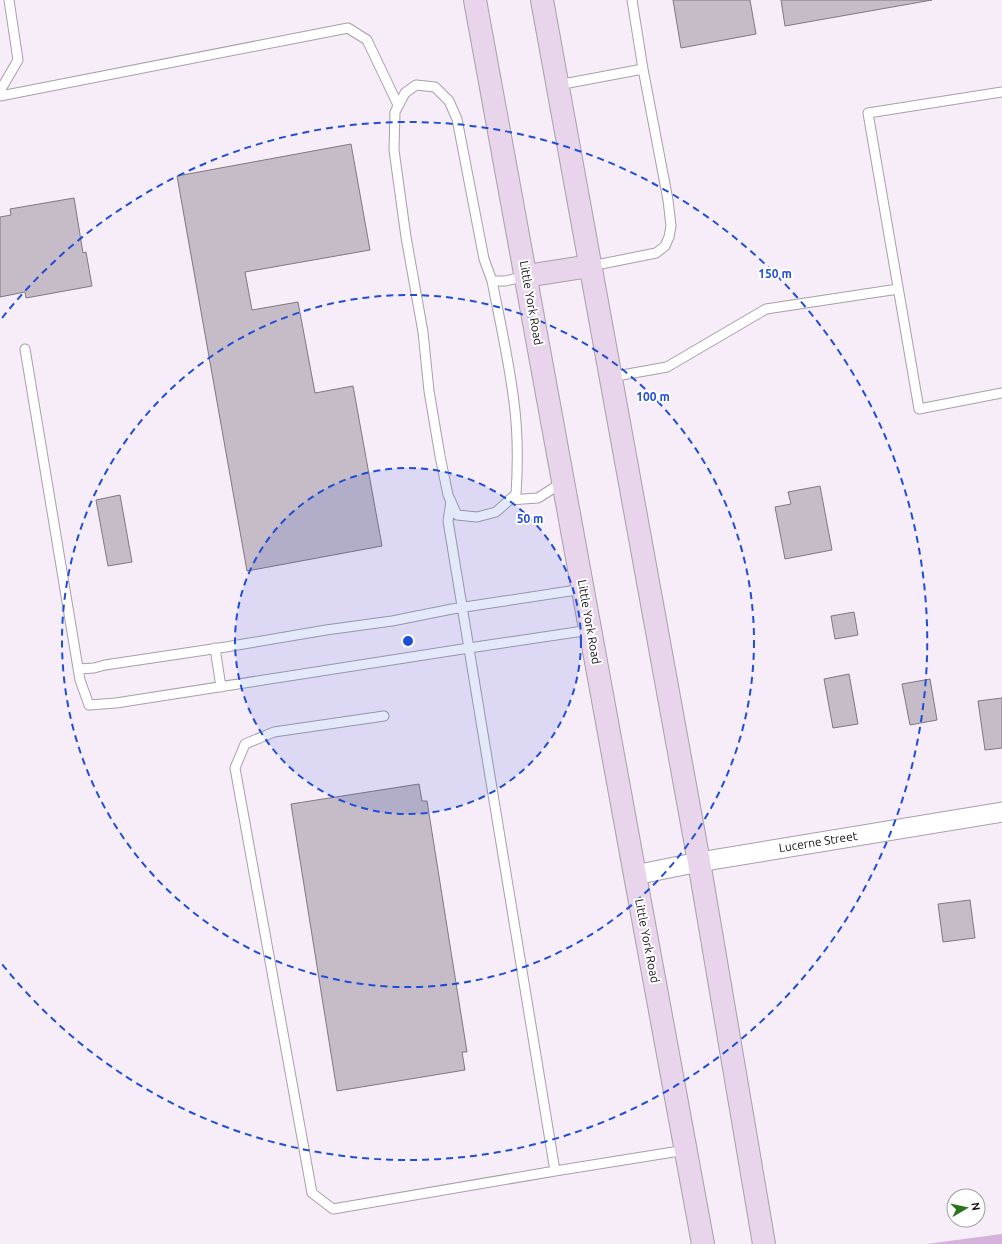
<svg xmlns="http://www.w3.org/2000/svg" width="1002" height="1244" font-family="Ubuntu,sans-serif">
<rect width="100%" height="100%" fill="#f7edf9"/>
<path fill="#d5b2db" d="M1002,1234V1244H926Z"/>
<path fill="#c6bcc8" stroke="#807782" d="M673,0H750L756,34L681,48Z
M781,0H932L785,26Z
M351,144L370,250L245,272L252,310L298,302L315,393L353,386L382,546L247,571L177,176Z
M74,198L83,253L86,252L92,286L26,298L25,292L0,297V217L11,215L10,209Z
M820,486L832,550L785,559L775,507L791,504L788,492Z
M120,495L132,562L108,566L96,500Z
M854,612L858,635L835,639L831,616Z
M849,674L858,724L833,728L824,679Z
M930,679L937,720L910,725L902,684Z
M1002,698V748L985,750L978,701Z
M419,784L422,801H427L467,1052H462L465,1070L337,1091L291,804Z
M970,900L975,938L943,942L938,904Z"/>
<g fill="none" stroke-linecap="round" stroke-linejoin="round">
<defs>
<path id="service" d="M558,85L643,69
M0,91L18,60L9,0
M1002,92L868,113L919,409L1002,393
M0,96L348,28L367,40L398,105
M591,266L656,253L665,246L669,237L671,226L668,200L643,69L632,0
M492,281C500,321 509,361 514,402C518,433 518,464 516,494L496,512L477,517L457,515L448,495L440,456L429,391L423,332L406,237L394,150L395,112L405,93L416,85L435,87L449,101L457,119L484,259L492,281H505L526,276
M25,349L80,680L89,705L116,703L469,648L590,630
M611,377L667,367L766,309L898,289
M509,500L538,498L563,482
M451,501L448,521L555,1171L686,1150
M215,648L221,687
M78,669L94,668L105,665L226,647L326,630L392,621L452,609L583,589
M384,716L274,732L245,744L235,768L312,1193L333,1209L555,1171"/>
<path id="minor" d="M635,875L699,862L1002,812"/>
<path id="secondary" d="M475,0L635,875L703,1244
M542,0L699,862L764,1244
M526,276L590,266"/>
</defs>
<use href="#service" stroke="#a89faa" stroke-width="11"/>
<use href="#minor" stroke="#a89faa" stroke-width="21"/>
<use href="#secondary" stroke="#a89faa" stroke-width="24"/>
<use href="#service" stroke="#fff" stroke-width="9"/>
<use href="#minor" stroke="#fff" stroke-width="19"/>
<use href="#secondary" stroke="#e8d5eb" stroke-width="22"/>
</g>
<circle cx="408" cy="641" r="173" fill="#1d4ed8" fill-opacity=".12"/>
<g fill="none" stroke="#1d4ed8" stroke-width="2" stroke-dasharray="7 5">
<circle cx="408" cy="641" r="173"/>
<circle cx="408" cy="641" r="346"/>
<path d="M2 318A519 519 0 1 1 2 964"/>
</g>
<g text-anchor="middle" stroke-width="4" stroke-linejoin="round" paint-order="stroke">
<g font-size="12" fill="#131014" stroke="#fff">
<text transform="translate(531 303) rotate(80)" y="4">Little York Road</text>
<text transform="translate(589 622) rotate(80)" y="4">Little York Road</text>
<text transform="translate(818 842) rotate(-9)" y="4">Lucerne Street</text>
<text transform="translate(647 941) rotate(79)" y="4">Little York Road</text>
</g>
</g>
<circle cx="408" cy="641" r="6" fill="#1d4ed8" stroke="#fff" stroke-width="2"/>
<g font-size="12" text-anchor="middle" font-weight="bold" fill="#1d4ed8" stroke="#fff" stroke-width="4" stroke-linejoin="round" paint-order="stroke">
<text x="775" y="278">150 m</text>
<text x="653" y="401">100 m</text>
<text x="530" y="523">50 m</text>
</g>
<g transform="translate(966 1208) rotate(81)"><circle r="19" fill="#ffffff" stroke="#a19fa1"/>
<path d="M0-3L7 15L0 10L-7 15Z" fill="#28751c"/>
<text y="-6" font-size="11" font-weight="bold" text-anchor="middle" fill="#131014">N</text>
</g>
</svg>
